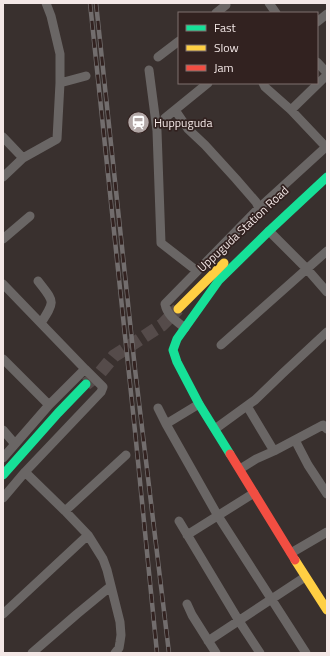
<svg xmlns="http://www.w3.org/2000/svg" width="330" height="656" font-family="'Titillium Web',sans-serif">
<rect width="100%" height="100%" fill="#39302e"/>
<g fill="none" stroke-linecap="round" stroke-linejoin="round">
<path stroke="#554b4a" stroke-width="13" stroke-dasharray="13 6" stroke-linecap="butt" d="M86,384L99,374L114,356L162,325L178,309"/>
<path stroke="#6a6665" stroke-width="9" d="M46,3L51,16L60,54V83
M269,3L276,13
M216,13L226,5
M317,22L327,14
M158,57L179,41
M317,62L327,73
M149,70L157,131L161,243L197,271
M263,83L265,87L291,110L326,147
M175,110L188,129L205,145L236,179L256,202L259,208
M291,110L327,75
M165,118L208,83
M3,137L23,158
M3,177L23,158L57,139L60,83L86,76
M269,231L307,269L327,292
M3,239L30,216
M38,281C54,302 56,300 41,323
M3,284L85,369L49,405L3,458
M185,328C176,321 167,315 165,304L259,208L327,146
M221,345L327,251
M3,359L49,405
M247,406L274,451
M158,408L166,424L218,516L306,653
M166,424L199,404
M215,429L255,400L283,373L327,332
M3,430L15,444
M295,440L308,465L327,494
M240,469L256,459L274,451L323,425L327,429
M25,472L65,511
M3,498L25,472L101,392L103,387L85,369
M179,521L239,621L260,653
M187,535L254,493
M291,553L327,532
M187,604L192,615L216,653
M3,614L88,535
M208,641L305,577
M32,653L77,614L111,586
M115,653L119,648L120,642L121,635L120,622L107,570L103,559L88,535L65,511L126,455"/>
<path stroke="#16e098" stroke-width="9" d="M230,454L199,404L177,362L173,350L177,339L219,280L269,231L327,177
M3,475L58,413L86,384"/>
<path stroke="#ffcf43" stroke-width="9" d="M178,309L224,263
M295,560L327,610"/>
<path stroke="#f24e42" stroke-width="9" d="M230,454L295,560"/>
<defs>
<path id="rail" d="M90,3L135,431L157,653
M96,3L135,369L169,653"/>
</defs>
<use href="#rail" stroke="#726d6d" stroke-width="4.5"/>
<use href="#rail" stroke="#322220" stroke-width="3" stroke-dasharray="9" stroke-linecap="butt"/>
</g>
<defs>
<symbol id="station-disc" viewBox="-11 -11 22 22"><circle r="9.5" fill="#b2a7a6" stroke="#322220"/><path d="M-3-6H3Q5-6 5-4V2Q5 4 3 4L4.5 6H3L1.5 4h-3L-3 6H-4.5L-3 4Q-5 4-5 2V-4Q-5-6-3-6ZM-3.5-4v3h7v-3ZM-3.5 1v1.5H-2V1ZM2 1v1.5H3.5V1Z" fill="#fff"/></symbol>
</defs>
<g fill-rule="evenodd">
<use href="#station-disc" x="126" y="110" width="25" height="25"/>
</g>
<g text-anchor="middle" stroke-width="3.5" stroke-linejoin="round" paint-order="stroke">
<g font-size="12" fill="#f3e7e6" stroke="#322220" text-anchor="start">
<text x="154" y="127">Huppuguda</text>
</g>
<g font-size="12" fill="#f3e7e6" stroke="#322220">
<text transform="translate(243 229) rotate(-43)" y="4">Uppuguda Station Road</text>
</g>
</g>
<rect width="330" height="656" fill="none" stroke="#f3e7e6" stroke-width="8"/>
<rect x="178" y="12" width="140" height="72" fill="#322220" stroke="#7f716f"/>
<rect x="186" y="25" width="20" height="6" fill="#16e098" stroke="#7f716f"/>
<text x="214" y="32" font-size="12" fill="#f3e7e6">Fast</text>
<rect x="186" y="45" width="20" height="6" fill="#ffcf43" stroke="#7f716f"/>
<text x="214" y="52" font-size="12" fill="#f3e7e6">Slow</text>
<rect x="186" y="65" width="20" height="6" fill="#f24e42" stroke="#7f716f"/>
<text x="214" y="72" font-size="12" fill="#f3e7e6">Jam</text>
</svg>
